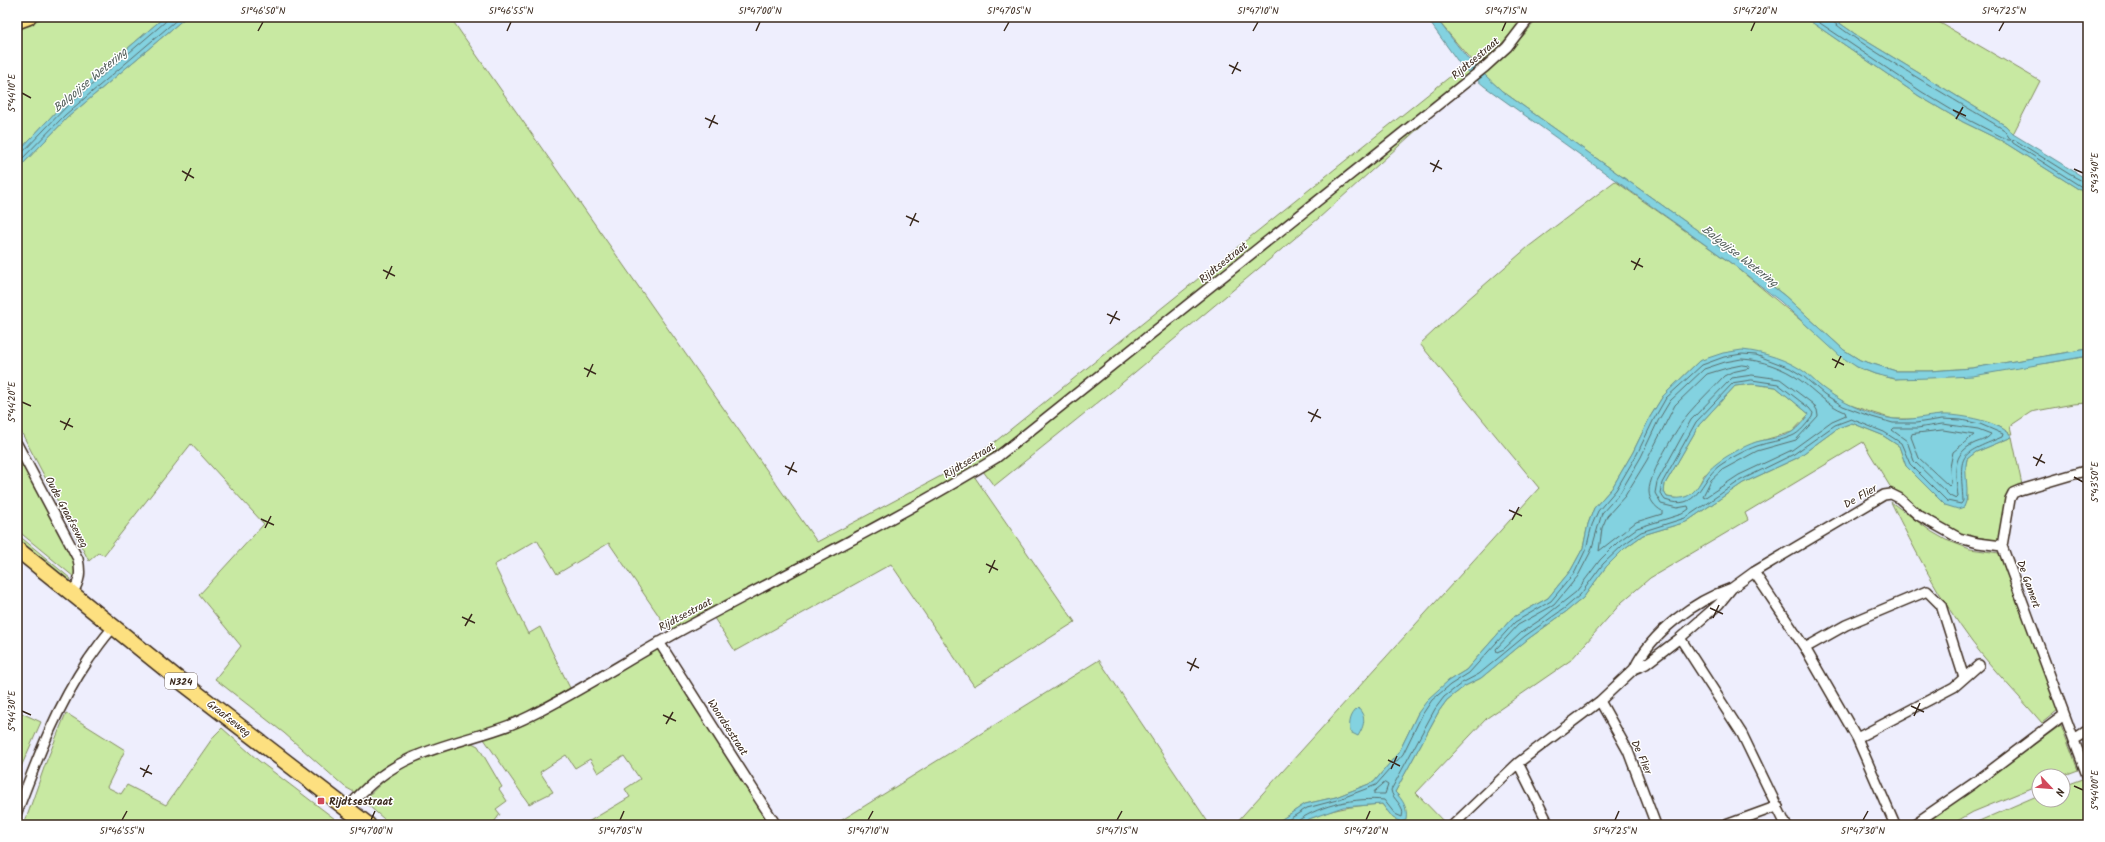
<svg xmlns="http://www.w3.org/2000/svg" width="2105" height="842" font-family="Kalam,sans-serif">
<rect width="100%" height="100%" fill="#eeeefd"/>
<filter id="ink" filterUnits="userSpaceOnUse"><feTurbulence type="fractalNoise" baseFrequency=".025" numOctaves="2"/><feDisplacementMap in="SourceGraphic" scale="8" xChannelSelector="R" yChannelSelector="G"/><feConvolveMatrix kernelMatrix="1 2 1 2 8 2 1 2 1" color-interpolation-filters="sRGB"/></filter>
<g filter="url(#ink)">
<path fill="#c8e9a2" stroke="#828a60" d="M45,17H168L162,19L64,103L17,153V29Z
M186,17H450L817,542L954,469L991,445L1462,67L1470,72L1029,426L974,467L916,501L670,632L609,543L557,574L537,540L494,565L528,634L540,627L570,688L525,714L486,730L410,752L383,768L354,792L345,787L284,733L215,679L241,646L199,595L264,524L191,444L104,555L98,553L89,561L17,424V170L67,118Z
M1435,17H1525L1496,50L1476,66Z
M1539,17H1804L1919,96L1963,122L2002,141L2088,195V349L1972,368L1930,371H1896L1860,360L1844,350L1785,296L1739,260L1502,91L1483,74L1522,37Z
M1831,17H1930L2040,81L2013,134L2006,126L1858,36Z
M1430,118L1319,218L1116,388L994,486L983,471L1014,449L1082,395Z
M1615,181L1735,266L1857,367L1875,374L1895,379L2048,363L2088,356V403L2073,404L2031,412L2010,426L2012,435L2000,427L1942,415L1916,419H1893L1873,413L1845,403L1826,391L1805,373L1699,361L1663,396L1650,417L1633,452L1612,488L1594,508L1588,524L1583,548L1571,570L1548,598L1512,618L1466,670L1448,681L1418,713L1399,752L1374,782L1336,797L1305,804L1273,825H1234L1539,488L1420,344L1466,301L1528,247Z
M1752,384L1776,387L1809,414L1792,432L1754,443L1704,475L1698,487L1689,496L1678,499L1667,497L1664,492L1665,484L1699,425L1735,386Z
M1852,423L1882,435L1899,446L1906,466L1967,501L1965,468L1967,459L1976,452L2012,437L2022,485L2014,487L2010,492L2000,541L1964,535L1939,523L1908,501L1891,488L1863,442L1745,513L1748,520L1650,578L1622,602L1571,660L1487,718L1416,793L1447,825H1298C1325,809 1352,806 1382,804L1387,811L1399,796L1395,792L1439,711L1447,700L1465,686L1481,678L1528,639L1567,611L1583,598L1606,567L1625,548L1643,535L1686,522L1743,483L1797,458L1838,428Z
M17,452L73,552L77,576L74,577L17,530Z
M974,476L1075,622L974,686L891,564L735,651L714,618Z
M1891,502L1932,532L1946,540L1970,549L1999,553L2058,710L2042,723C2019,696 1994,671 1972,642C1940,599 1915,551 1891,502Z
M17,534L71,579L70,581L65,580L17,541Z
M658,647L776,825H583L630,797L625,789L640,779L624,756L598,773L590,759L575,768L566,755L540,772L553,792L529,804L484,739L513,728Z
M1099,660L1210,825H1049L1047,823L1032,825H834Z
M17,711L41,722L17,776Z
M66,713L125,750L107,787L121,794L127,785L166,805L214,736L222,728L259,761L335,819L332,825H24L45,765Z
M2061,725L2078,770L2062,776H2039V785L1973,812L1950,825H1923Z
M472,743L478,746L502,787L499,789L507,801L496,809L500,814L492,825H391L363,801C376,789 389,774 405,765C425,753 450,749 472,743Z
M2082,779L2088,794V825H1970L2039,795V800H2063V786Z"/>
<path fill="#83d2e0" stroke="#668f92" fill-rule="evenodd" d="M168,17H186L67,118L17,170V153L64,103L162,19Z
M1426,17H1435L1469,60L1502,91L1739,260L1785,296L1844,350L1860,360L1896,371H1930L1972,368L2088,349V356L1973,376L1930,378L1895,379L1875,374L1857,367L1840,356L1780,301L1735,266L1484,86L1462,67Z
M1804,17H1831L1858,36L2006,126L2013,134L2088,180V195L2002,141L1963,122L1919,96Z
M1742,350C1763,352 1789,360 1806,373C1813,379 1819,386 1827,391C1845,404 1871,416 1894,419C1911,421 1925,416 1942,415C1959,414 2003,422 2012,437L1976,452L1967,459C1963,475 1971,493 1964,507L1958,509L1945,505L1906,466L1899,446L1882,435L1852,423L1838,428L1797,458L1743,483L1686,522L1643,535L1625,548L1606,567L1583,598L1567,611L1528,639L1481,678L1465,686L1447,700L1439,711L1395,792C1403,800 1408,808 1406,820L1401,822L1393,818L1382,804L1343,807L1309,819L1298,825H1273L1305,804L1336,797L1374,782L1399,752L1418,713L1429,698L1448,681L1466,670L1512,618L1548,598L1571,570L1583,548L1588,524L1594,508L1612,488L1633,452L1650,417L1663,396L1699,361L1723,353ZM1752,384L1776,387L1809,414C1804,420 1798,428 1792,432C1782,438 1767,439 1756,442C1744,446 1726,456 1716,464C1696,479 1699,504 1667,497L1664,492L1665,484L1699,425L1735,386Z
M1358,708C1367,717 1364,726 1358,736L1350,732C1349,722 1350,715 1358,708Z"/>
<g fill="none" stroke-linecap="round" stroke-linejoin="round">
<path stroke="#586d6c" stroke-width="1" d="M1811,17L1922,92L1965,118L2008,140H2011L2003,129C1982,116 1830,28 1829,17
M17,155L21,154L67,106L165,22L167,17
M17,164L65,115L180,17
M2088,184L2069,174L2015,140L2012,141L2013,143L2088,191
M1742,359C1761,360 1784,368 1800,380C1815,391 1827,405 1845,412L1846,415L1832,421L1792,450L1739,475L1704,498L1703,496L1711,480L1722,470L1757,451L1796,440L1818,416L1817,410L1813,404L1780,379L1752,375L1732,378L1691,420L1657,482L1655,493L1661,504L1677,508L1688,506L1689,509L1682,514L1637,528L1619,541L1600,560L1576,592L1543,618L1522,632L1504,649L1497,652L1496,649L1518,625L1554,605L1578,576L1591,551L1602,513L1620,493L1641,457L1658,421L1670,401L1704,369L1725,362Z
M1742,365L1749,366L1750,368L1732,372L1724,376C1712,389 1699,401 1688,414C1677,428 1649,474 1649,491C1649,500 1655,507 1662,511V514L1636,522L1599,551L1602,528L1607,516L1625,496L1647,460L1675,405L1707,374L1727,368Z
M1752,380L1778,384L1809,408L1813,413L1812,417C1807,423 1800,433 1792,436C1781,441 1768,442 1757,446C1745,450 1729,459 1719,466C1699,481 1699,512 1665,500L1660,493L1662,483L1696,422L1733,383Z
M1943,424L1978,429L1991,434C1988,439 1980,441 1975,443C1950,454 1956,474 1958,497L1956,499L1950,496L1914,461L1907,441L1892,430L1894,428H1917Z
M1943,430L1974,435L1953,452L1950,467L1951,484L1949,486L1919,458L1911,437L1912,434Z
M1385,783L1388,785L1385,794H1374V792Z
M1280,825L1307,808L1337,800L1376,785L1403,754L1422,715L1432,700L1450,685L1469,673L1515,622L1551,601L1575,572L1586,549L1592,525L1598,511L1616,490L1637,454L1654,419L1666,398L1702,365L1724,357L1742,354L1756,355L1790,368L1803,376L1824,394L1843,406L1872,417L1893,423H1916L1942,419L1961,420L1980,424L2003,434L2002,437C1957,456 1960,452 1963,501L1961,504L1947,501L1910,464L1901,443L1884,432L1851,419L1835,425L1794,454L1741,480L1685,518L1641,532L1623,545L1603,564L1580,595L1565,608L1525,636L1479,674L1462,683L1444,697L1435,709L1391,790C1392,800 1406,805 1402,817L1395,814L1384,800C1356,797 1321,805 1299,820L1297,825"/>
<defs>
<path id="street" d="M17,444L78,559C81,573 80,581 72,594
M2088,470L2020,490L2013,493L2010,499L2002,546L2088,778
M1754,572L1805,648L1857,738L1895,825
M1732,588L1754,572L1884,495L1891,494L1899,498L1918,515L1959,538L1978,543L2002,546
M1680,638L1742,734L1786,825
M659,642L776,825
M1805,648L1846,625L1927,591L1941,605L1964,678
M1600,701L1628,751L1656,825
M1857,738L1954,687L1979,665
M2074,740L2088,731
M1518,763L1549,825
M347,809C365,787 388,768 414,757C452,740 493,735 530,716C584,689 635,655 689,626C791,571 897,519 996,458L1485,67L1507,47L1530,17
M17,812C37,759 57,706 89,659C97,648 104,637 113,628
M1453,825L1518,763L1600,701L1634,669L1646,664L1680,638L1719,604L1732,588C1694,601 1652,632 1634,669
M1726,825L1778,806
M1913,825L1974,783L2064,715"/>
<path id="primary" d="M17,21L28,17
M17,549L178,679L368,825"/>
</defs>
<use href="#street" stroke="#3b2a1e" stroke-width="12"/>
<use href="#primary" stroke="#3b2a1e" stroke-width="18"/>
<use href="#street" stroke="#fff" stroke-width="9"/>
<use href="#primary" stroke="#fde080" stroke-width="15"/>
</g>
</g>
<path fill="none" stroke="#3b2a1e" stroke-width="1.5" d="M258,31L263,22M507,31L511,22M756,31L760,22M1004,31L1009,22M1253,31L1258,22M1502,31L1506,22M1751,31L1755,22M1999,31L2004,22M1229,65L1241,71M1232,74L1238,62M22,93L31,98M1953,110L1966,116M705,118L718,124M1956,119L1963,107M709,128L715,115M1430,163L1442,169M2074,169L2083,173M182,171L194,178M1433,172L1439,160M185,181L191,168M906,216L919,222M910,226L916,213M1631,261L1643,267M383,270L395,276M1634,270L1640,258M386,279L392,266M1107,314L1120,320M1110,324L1117,311M1832,359L1844,365M584,368L596,374M1835,368L1841,356M587,377L593,364M22,402L31,406M1308,412L1321,418M60,421L73,427M1311,422L1318,409M64,430L70,418M2033,457L2045,463M785,466L797,472M2036,466L2042,454M788,475L794,462M2074,477L2083,482M1509,510L1522,516M261,519L274,525M1512,520L1519,507M265,528L271,516M986,564L998,570M989,573L995,560M1710,608L1723,614M462,617L475,623M1713,618L1719,605M465,626L472,614M1187,662L1199,668M1190,671L1196,658M1911,706L1924,712M22,711L31,715M663,715L676,721M1914,716L1920,703M666,724L673,712M1388,760L1400,766M140,768L152,774M1391,769L1397,756M143,777L149,765M2074,786L2083,790M122,820L127,811M371,820L375,811M620,820L624,811M868,820L873,811M1117,820L1122,811M1366,820L1370,811M1615,820L1619,811M1863,820L1868,811"/>
<rect fill="#d1495b" stroke="#fff" stroke-width="1.5" x="317" y="797" width="8" height="8" rx="2"/>
<g text-anchor="middle" stroke-width="3" stroke-linejoin="round" paint-order="stroke">
<rect fill="#fff" stroke="#766a62" stroke-width="1" x="165" y="673" width="32" height="16" rx="3"/>
<g font-size="10" font-weight="bold" fill="#3b2a1e">
<text x="181" y="685">N324</text>
</g>
<g font-size="11" fill="#3b2a1e" stroke="#fff">
<text transform="translate(1475 58) rotate(-40)" y="4">Rijdtsestraat</text>
<text transform="translate(1223 262) rotate(-39)" y="4">Rijdtsestraat</text>
<text transform="translate(969 460) rotate(-32)" y="4">Rijdtsestraat</text>
<text transform="translate(1860 496) rotate(-30)" y="4">De Flier</text>
<text transform="translate(67 512) rotate(62)" y="4">Oude Graafseweg</text>
<text transform="translate(2029 584) rotate(70)" y="4">De Gamert</text>
<text transform="translate(685 614) rotate(-28)" y="4">Rijdtsestraat</text>
<text transform="translate(229 718) rotate(38)" y="4">Graafseweg</text>
<text transform="translate(728 727) rotate(57)" y="4">Woordsestraat</text>
<text transform="translate(1642 757) rotate(66)" y="4">De Flier</text>
</g>
<g font-size="11" font-weight="bold" fill="#3b2a1e" stroke="#fff" text-anchor="start">
<text x="329" y="805">Rijdtsestraat</text>
</g>
<g font-size="12" font-style="italic" fill="#515c58" stroke="#fff">
<text transform="translate(90 80) rotate(-40)" y="4">Balgoijse Wetering</text>
<text transform="translate(1740 256) rotate(38)" y="4">Balgoijse Wetering</text>
</g>
</g>
<rect width="2105" height="842" fill="none" stroke="#fff" stroke-width="44"/>
<g transform="translate(2051 788) rotate(116)"><circle r="19" fill="#ffffff" stroke="#b1aaa5"/>
<path d="M0-3L7 15L0 10L-7 15Z" fill="#d1495b"/>
<text y="-6" font-size="11" font-weight="bold" text-anchor="middle" fill="#3b2a1e">N</text>
</g>
<rect x="22" y="22" width="2061" height="798" fill="none" stroke="#3b2a1e" stroke-width="1.5"/>
<g font-size="10" text-anchor="middle" fill="#3b2a1e">
<text x="263" y="14">51°46'50"N</text>
<text x="511" y="14">51°46'55"N</text>
<text x="760" y="14">51°47'00"N</text>
<text x="1009" y="14">51°47'05"N</text>
<text x="1258" y="14">51°47'10"N</text>
<text x="1506" y="14">51°47'15"N</text>
<text x="1755" y="14">51°47'20"N</text>
<text x="2004" y="14">51°47'25"N</text>
<text transform="translate(11 93) rotate(-90)" y="4">5°44'10"E</text>
<text transform="translate(2094 173) rotate(-90)" y="4">5°43'40"E</text>
<text transform="translate(11 402) rotate(-90)" y="4">5°44'20"E</text>
<text transform="translate(2094 482) rotate(-90)" y="4">5°43'50"E</text>
<text transform="translate(11 711) rotate(-90)" y="4">5°44'30"E</text>
<text transform="translate(2094 790) rotate(-90)" y="4">5°44'00"E</text>
<text x="122" y="834">51°46'55"N</text>
<text x="371" y="834">51°47'00"N</text>
<text x="620" y="834">51°47'05"N</text>
<text x="868" y="834">51°47'10"N</text>
<text x="1117" y="834">51°47'15"N</text>
<text x="1366" y="834">51°47'20"N</text>
<text x="1615" y="834">51°47'25"N</text>
<text x="1863" y="834">51°47'30"N</text>
</g>
</svg>
